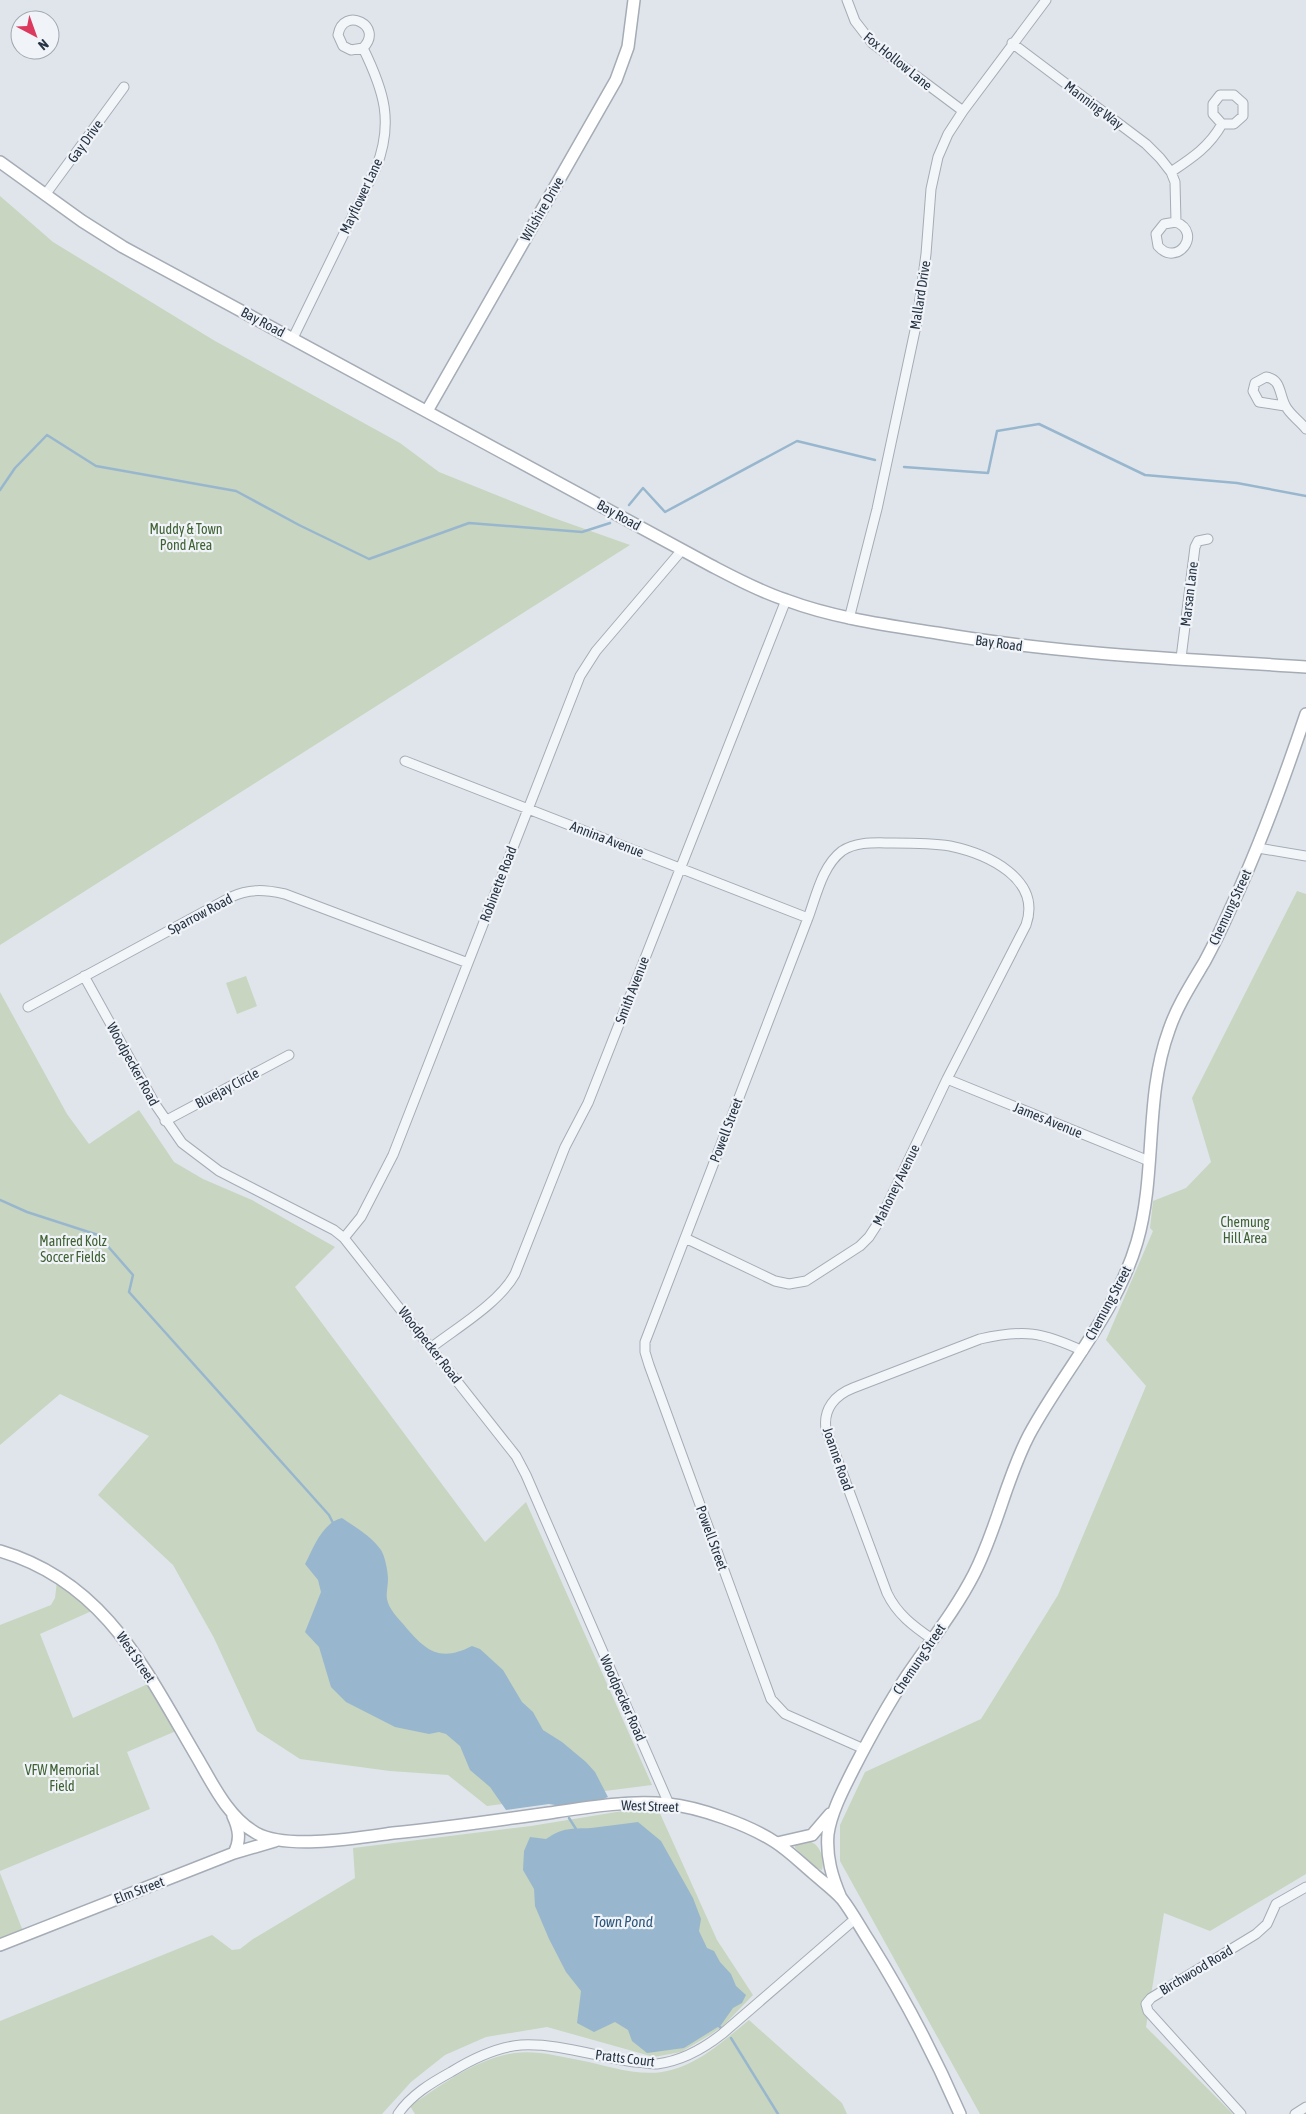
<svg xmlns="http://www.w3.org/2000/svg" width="1306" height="2114" font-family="'Asap Condensed',sans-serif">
<rect width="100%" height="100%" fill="#e0e5eb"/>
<path fill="#c8d5c0" d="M0,196L53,242L215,341L400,443L439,472L551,517L630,545L0,945Z
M1297,891L1306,894V1874L1210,1931L1164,1913L1146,2027L1233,2114H980L840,1861V1825L865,1772L981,1719L1058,1595L1146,1386L1106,1340L1153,1231L1150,1228L1153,1201L1186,1188L1211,1162L1192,1098Z
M246,976L257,1006L237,1014L226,983Z
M0,992L67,1114L89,1144L139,1110L174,1162L203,1179L252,1200L335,1247L295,1287L485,1542L526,1502L652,1785L487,1806L448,1775L390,1771L300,1759L257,1731L214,1638L173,1565L98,1495L149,1436L60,1394L0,1445Z
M57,1581L94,1610L40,1634L73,1718L150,1683L176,1731L127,1752L150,1809L0,1871V1625L51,1605L55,1598Z
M647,1807L658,1809L717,1940L753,1995L723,2026L710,2035L681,2052L654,2057L547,2027L486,2037L445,2055L411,2082L382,2114H0V2021L212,1935L232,1950L240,1949L253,1939L355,1878L353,1848L531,1826Z
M807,1841C820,1842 825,1859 822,1870L817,1868L795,1848V1844Z
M0,1873L23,1931L0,1940Z
M749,2020L842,2103L847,2114H415L410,2106C442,2085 475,2059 515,2053C536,2050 558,2056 579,2060C605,2065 635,2076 662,2072C696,2067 723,2041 749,2020Z"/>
<path fill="#98b7ce" d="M342,1518C355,1527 371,1536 381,1550C385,1556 388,1572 388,1579C388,1586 386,1593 387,1599C389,1609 397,1617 404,1625C425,1650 439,1663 472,1646L480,1649L503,1670L522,1702L533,1712L543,1730L562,1742L586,1762L595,1772L608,1797L599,1801L567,1807L549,1804L506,1810L490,1787L470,1770L460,1746L446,1734L439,1732L429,1734L395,1727L346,1702L331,1687L319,1647L305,1632L321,1592L318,1580L305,1564C314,1547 322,1523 342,1518Z
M638,1822L661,1841L693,1898L701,1919L699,1931L707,1948L714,1951L720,1962L731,1974L736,1986L746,1995L742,2003L733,2008L721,2025L684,2048L647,2053L632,2041L628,2030L615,2022L594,2032L577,2023L581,1991L566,1972L549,1939L535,1906L534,1889L523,1870L524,1851L530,1837L546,1839C564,1827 571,1829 591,1828C607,1826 623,1824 638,1822Z"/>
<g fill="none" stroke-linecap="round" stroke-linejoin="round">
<path stroke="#98b7ce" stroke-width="2.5" d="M904,467L988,473L997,431L1039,424L1145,475L1237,483L1306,496
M0,490L15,468L47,435L96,466L236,491L299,525L369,559L469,523L582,532L610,523
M629,505L643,488L665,512L797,441L875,460
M0,1200L27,1212L98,1235L133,1275L129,1292L329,1515L333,1523
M569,1818L576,1829
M717,2024L721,2028
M731,2038L778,2114"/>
<defs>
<path id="street" d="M847,0L855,21L872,43L963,111
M1012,43L1146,144L1160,158L1171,172L1175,182L1176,222C1203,233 1177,268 1158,246L1156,234L1164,224L1176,222
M1171,172C1192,158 1209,147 1222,124L1213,114V104L1220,95H1234L1243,103V116L1234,124H1222
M45,195L124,87
M293,338L376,168C394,122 384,91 363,48C385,26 343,5 338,35L343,46L351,50L363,48
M1285,406L1259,402L1253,391L1255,383L1266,377C1281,379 1279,393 1285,405C1289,414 1300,421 1306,429
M849,619L877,509L917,321L926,254L931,189L938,157L948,134L963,111L1046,0
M1181,658L1195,547L1198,541L1208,539
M405,761L808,918
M1258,848L1306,856
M84,976L155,1104L182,1143L219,1171L334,1230L344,1238L516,1456L526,1475L669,1804
M28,1007L231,897C250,888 266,890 285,894L468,963
M947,1079L1149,1161
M165,1121L289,1055
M344,1238L361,1217L393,1155L580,676L596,651L682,550
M685,1238L775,1281L789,1284L806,1281L860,1246L869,1237L880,1220L947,1079L1026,925C1042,879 988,854 950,846C932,843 912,843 893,843C876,843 857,841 842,851C822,866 816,897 808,918L645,1342V1352L649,1365L771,1699L785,1714L864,1749
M432,1347C458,1327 499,1303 515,1274L565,1147L588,1103L786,600
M932,1639C913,1626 897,1614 887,1593L826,1429C823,1409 835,1395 853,1388L980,1339C1024,1329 1042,1332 1083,1351
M398,2114C411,2095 431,2083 451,2072C472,2059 497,2047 521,2045C559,2043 597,2057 634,2062C641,2062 650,2064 657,2064C681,2061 703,2049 722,2034L855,1919
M1241,2114L1148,2011L1146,2004L1151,1998L1256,1934L1267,1924L1276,1904L1306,1887
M1295,2114L1306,2107"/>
<path id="secondary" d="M0,162L82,221L123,247L710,565C735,578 759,591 786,600C834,618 886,625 937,633C1059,654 1183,659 1306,667
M427,411L616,80L628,47L634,0
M0,1551C106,1582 146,1671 198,1759C213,1785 229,1818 256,1833C287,1850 357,1838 393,1833C445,1828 497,1820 549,1813C588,1807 629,1800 668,1804C699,1807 749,1825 775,1842C789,1851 801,1863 814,1874C823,1882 834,1890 842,1899C852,1912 860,1927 869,1941C904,1997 934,2054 960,2114
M233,1816C239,1829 241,1840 234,1853
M777,1843L812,1835L830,1814
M841,1898C832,1877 826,1857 828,1834C831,1812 844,1788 854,1768C870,1737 887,1706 906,1677C929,1643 955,1611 974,1574C997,1529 1006,1479 1029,1435C1064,1370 1116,1314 1137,1242C1157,1173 1144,1098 1169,1030C1177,1006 1192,983 1205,961C1213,946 1221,930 1228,914C1259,849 1283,782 1306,714
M0,1945L234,1853L275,1841"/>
</defs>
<use href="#street" stroke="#a5acb6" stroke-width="11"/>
<use href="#secondary" stroke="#a5acb6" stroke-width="14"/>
<use href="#street" stroke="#f3f6f8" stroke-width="9"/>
<use href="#secondary" stroke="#fff" stroke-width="11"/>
</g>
<g text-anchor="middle" stroke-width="4.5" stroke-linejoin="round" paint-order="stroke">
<g font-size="14" fill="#273444" stroke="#f0f4f8">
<text transform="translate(898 61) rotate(39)" y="5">Fox Hollow Lane</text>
<text transform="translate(1094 105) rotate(37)" y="5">Manning Way</text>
<text transform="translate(85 141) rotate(-54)" y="5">Gay Drive</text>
<text transform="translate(361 196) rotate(-65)" y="5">Mayflower Lane</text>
<text transform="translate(542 209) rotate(-60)" y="5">Wilshire Drive</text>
<text transform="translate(920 295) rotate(-81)" y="5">Mallard Drive</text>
<text transform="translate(263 322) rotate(28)" y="5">Bay Road</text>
<text transform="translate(619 515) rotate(29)" y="5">Bay Road</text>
<text transform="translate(1189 594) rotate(-83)" y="5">Marsan Lane</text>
<text transform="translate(999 643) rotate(8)" y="5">Bay Road</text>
<text transform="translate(607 839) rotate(21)" y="5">Annina Avenue</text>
<text transform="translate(498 884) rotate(-69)" y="5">Robinette Road</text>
<text transform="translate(1230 907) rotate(-65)" y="5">Chemung Street</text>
<text transform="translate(200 914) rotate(-28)" y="5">Sparrow Road</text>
<text transform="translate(632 990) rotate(-69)" y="5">Smith Avenue</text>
<text transform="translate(133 1064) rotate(61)" y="5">Woodpecker Road</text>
<text transform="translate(227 1088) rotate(-28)" y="5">Bluejay Circle</text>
<text transform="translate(1048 1120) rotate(22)" y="5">James Avenue</text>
<text transform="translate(726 1130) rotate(-69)" y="5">Powell Street</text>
<text transform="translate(896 1185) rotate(-64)" y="5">Mahoney Avenue</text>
<text transform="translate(1108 1303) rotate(-62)" y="5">Chemung Street</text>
<text transform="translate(430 1345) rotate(52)" y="5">Woodpecker Road</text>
<text transform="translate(838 1459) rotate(71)" y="5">Joanne Road</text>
<text transform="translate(712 1538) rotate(70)" y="5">Powell Street</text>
<text transform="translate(136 1657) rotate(56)" y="5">West Street</text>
<text transform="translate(919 1659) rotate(-56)" y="5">Chemung Street</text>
<text transform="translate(623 1698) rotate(66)" y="5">Woodpecker Road</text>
<text transform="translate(650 1806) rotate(2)" y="5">West Street</text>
<text transform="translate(139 1890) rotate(-21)" y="5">Elm Street</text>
<text transform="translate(1196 1970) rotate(-31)" y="5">Birchwood Road</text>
<text transform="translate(625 2058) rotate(7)" y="5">Pratts Court</text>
</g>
<g font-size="14" fill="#3f6133" stroke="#f0f4f8">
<text x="186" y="534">Muddy &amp; Town<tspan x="186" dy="16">Pond Area</tspan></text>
<text x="1245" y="1227">Chemung<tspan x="1245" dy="16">Hill Area</tspan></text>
<text x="73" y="1246">Manfred Kolz<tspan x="73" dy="16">Soccer Fields</tspan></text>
<text x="62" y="1775">VFW Memorial<tspan x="62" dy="16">Field</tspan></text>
</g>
<g font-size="15" font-style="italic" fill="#2d577c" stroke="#f0f4f8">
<text x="623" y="1927">Town Pond</text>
</g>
</g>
<g transform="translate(35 35) rotate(139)"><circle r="24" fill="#f0f4f8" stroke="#a0a7b0"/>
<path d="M0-4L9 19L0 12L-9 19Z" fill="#dc395f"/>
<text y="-8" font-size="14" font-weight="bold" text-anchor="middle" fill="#273444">N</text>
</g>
</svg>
